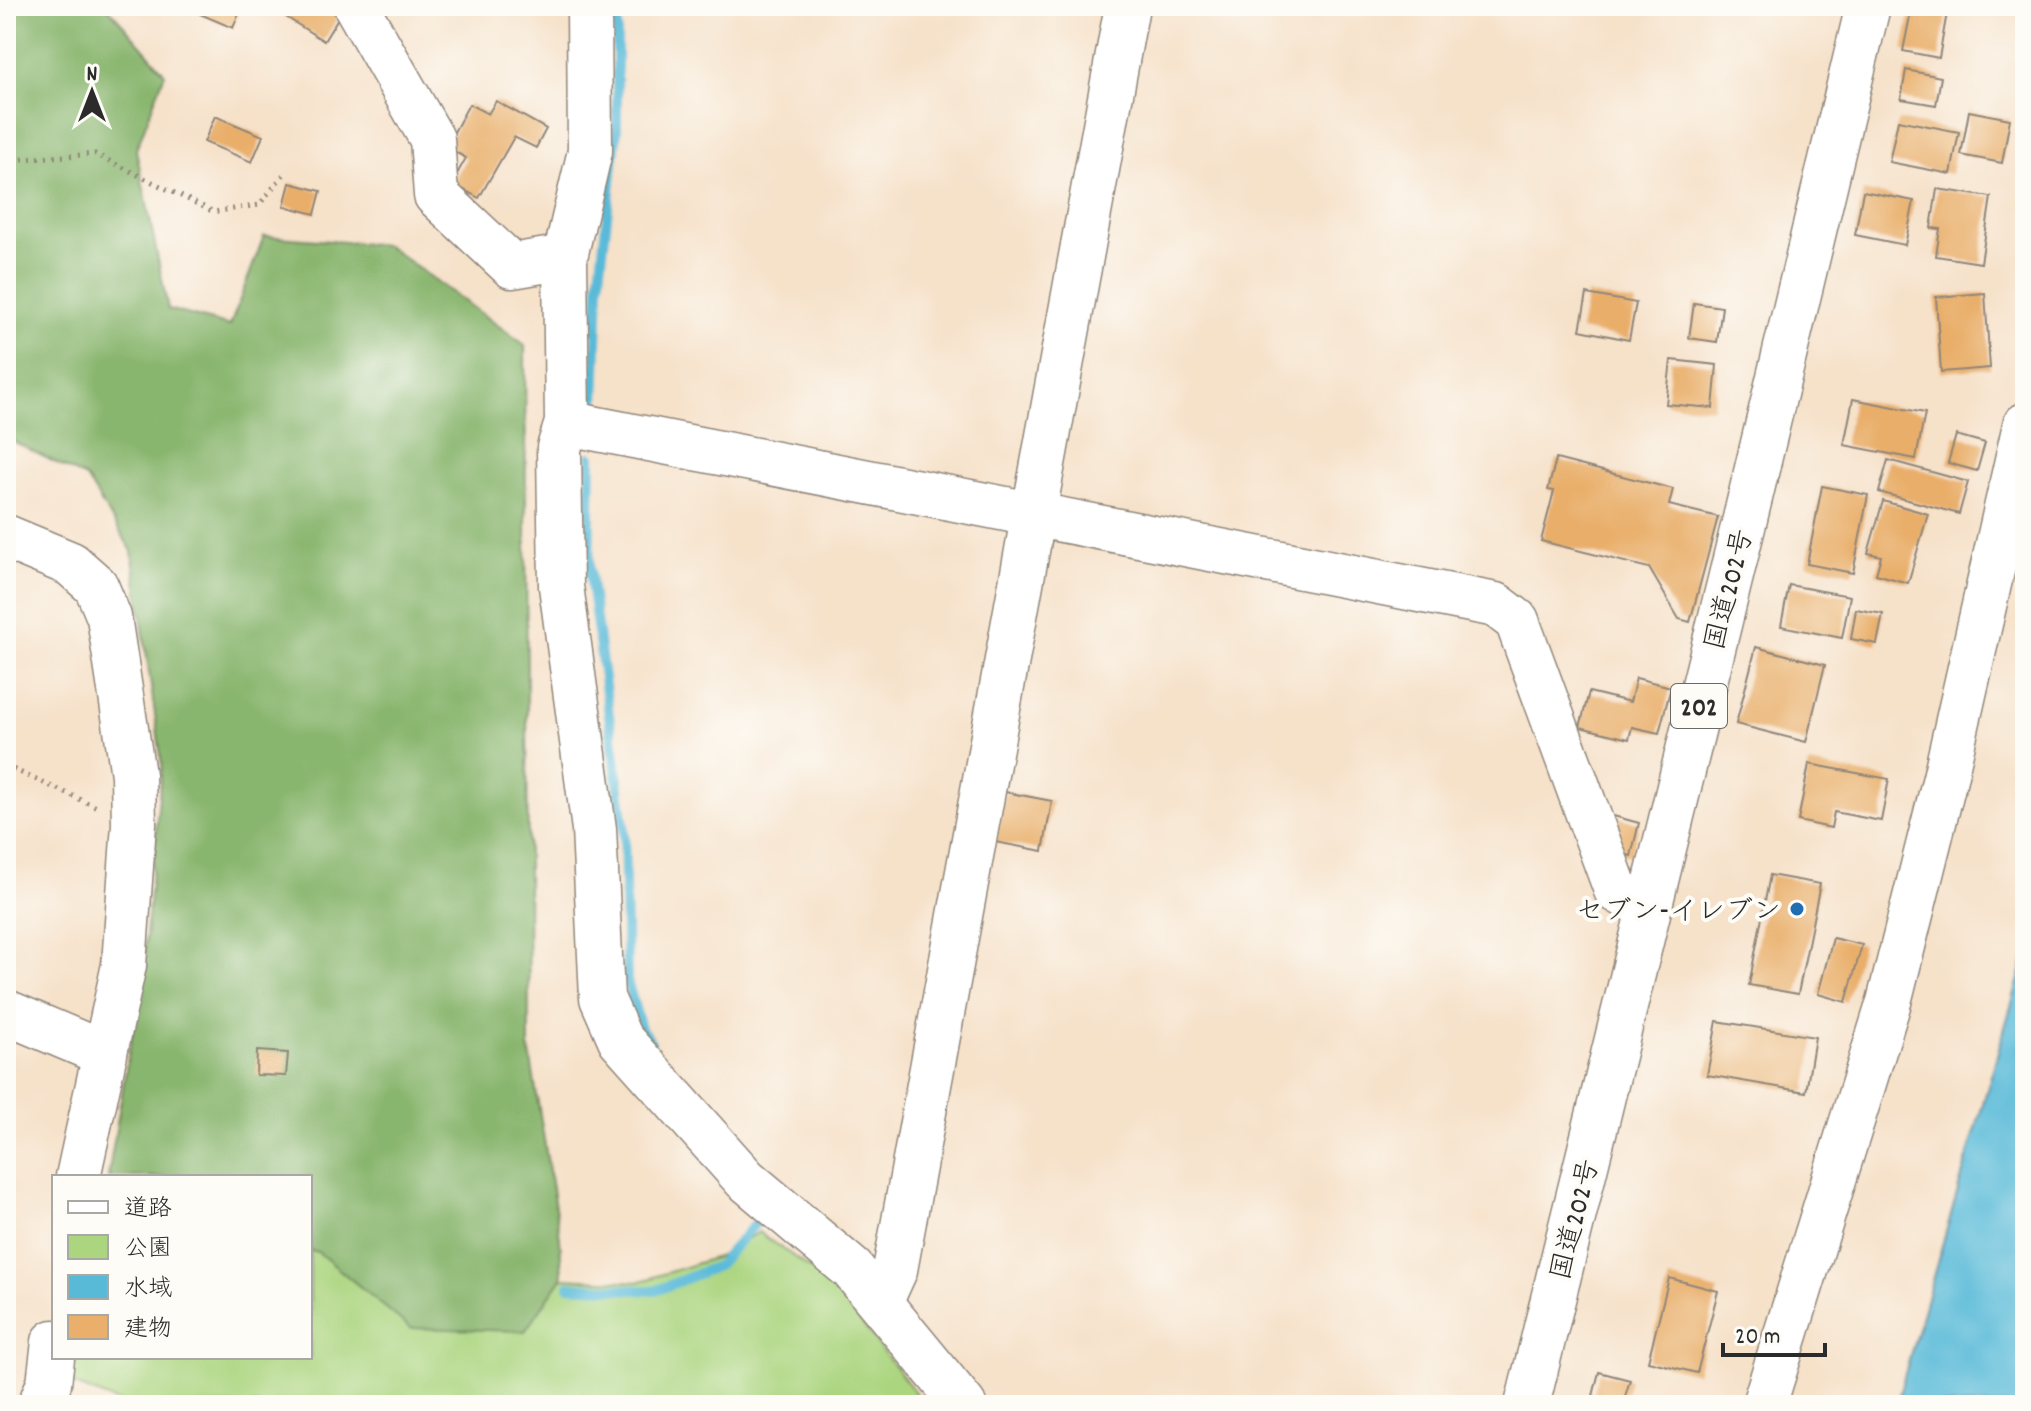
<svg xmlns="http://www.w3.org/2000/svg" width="2031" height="1411" font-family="Dekko,'Klee One',sans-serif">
<rect width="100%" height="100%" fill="#fdfcf7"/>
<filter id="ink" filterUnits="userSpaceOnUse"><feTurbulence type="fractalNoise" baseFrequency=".0125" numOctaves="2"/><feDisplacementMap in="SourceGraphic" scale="16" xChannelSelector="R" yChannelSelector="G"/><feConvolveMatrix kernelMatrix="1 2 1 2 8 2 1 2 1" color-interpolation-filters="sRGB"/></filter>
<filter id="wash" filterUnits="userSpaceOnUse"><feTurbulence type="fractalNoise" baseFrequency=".006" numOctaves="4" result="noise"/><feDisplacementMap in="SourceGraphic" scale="32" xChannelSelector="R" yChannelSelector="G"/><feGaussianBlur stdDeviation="1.8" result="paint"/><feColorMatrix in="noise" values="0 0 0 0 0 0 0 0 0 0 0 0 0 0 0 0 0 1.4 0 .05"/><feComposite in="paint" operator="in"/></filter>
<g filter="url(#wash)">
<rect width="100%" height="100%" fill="#f6e1c9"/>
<path fill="#acd580" stroke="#6c8056" stroke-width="2" d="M759,1232L829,1282L925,1405H125L68,1382L73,1357H310V1251L318,1252L525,1331L562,1278L638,1282L720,1256Z"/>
<path fill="#89b66e" stroke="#5a704c" stroke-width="2" d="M6,6H107L165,73L136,150L168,309L230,326L264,236L386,245L525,345L529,1047L560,1238L562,1278L525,1331L410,1328L318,1252L310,1251V1177H108L143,968L162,764L132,551L86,478L6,438Z"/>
<path fill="#59bad8" stroke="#427282" stroke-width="2" d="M2025,958V1405H1896Z"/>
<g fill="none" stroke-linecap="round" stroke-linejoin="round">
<path stroke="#59bad8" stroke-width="10" d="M595,402L599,286L617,129V6
M591,457L589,567L624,826L627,981L641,1029L651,1042
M569,1286L655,1291L717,1266L755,1224"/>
</g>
<g id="blocks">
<path fill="#e9af6b" d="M203,6H242L233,28L200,14Z
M277,6H329L341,13L324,41L275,10Z
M1912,6L1948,7L1939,58L1903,51Z
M1906,70L1941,77L1936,105L1901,99Z
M496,101L546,129L536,148L514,137L479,198L452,183L466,158L446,147L469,104L488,114Z
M1969,111L2010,119L2002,163L1961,155Z
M215,116L263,136L252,162L204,142Z
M1898,120L1959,132L1951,174L1889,162Z
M290,183L321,191L315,214L284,206Z
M1937,189L1991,197L1981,263L1936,256L1940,229L1931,228Z
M1863,191L1914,201L1905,245L1855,235Z
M1985,293L1990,368L1941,372L1936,297Z
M1587,294L1636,303L1629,340L1580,330Z
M1694,303L1722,307L1717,342L1689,338Z
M1671,360L1717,365L1713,408L1666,404Z
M1853,399L1925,413L1916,459L1844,445Z
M1956,435L1985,443L1977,471L1948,463Z
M1556,459L1673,489L1669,505L1718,517L1690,622L1679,619L1649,568L1541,541L1554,491L1548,490Z
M1888,460L1968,482L1959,514L1879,492Z
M1822,486L1868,495L1853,573L1807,564Z
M1883,501L1928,514L1908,583L1876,574L1881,556L1868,553Z
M1789,585L1850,596L1842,638L1781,626Z
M1856,609L1883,614L1877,644L1851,639Z
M1756,647L1825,665L1806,742L1736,724Z
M1636,678L1671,687L1659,733L1632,727L1629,739L1580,727L1589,692L1630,702Z
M1809,764L1889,779L1881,821L1834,812L1831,828L1798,821Z
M1005,792L1052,801L1043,851L995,842Z
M1595,811L1639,823L1631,856L1615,852Z
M1770,875L1820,884L1798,994L1749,985Z
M1833,938L1862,945L1846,1002L1818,994Z
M1717,1021L1815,1037L1806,1092L1707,1075Z
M257,1051L288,1053L286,1076L256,1075Z
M1669,1278L1718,1291L1697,1373L1648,1361Z
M1599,1372L1630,1380L1623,1403L1593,1396Z"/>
</g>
</g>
<g filter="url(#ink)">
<use href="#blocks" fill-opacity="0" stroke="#90867a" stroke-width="2"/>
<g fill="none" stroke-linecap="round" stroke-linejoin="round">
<defs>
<path id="minor" d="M356,6L432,139L436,195L512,266L565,257
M589,6L590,151L565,257L567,423L559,448L561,586L594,829L602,998L620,1039L745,1179L852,1269L964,1405
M567,423L1496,605L1517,621L1616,890L1649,909
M6,537L71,564L96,586L109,617L133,775L134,824L124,965L78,1177
M6,1012L105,1054
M880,1303L895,1270L1127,6
M40,1405L49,1383L54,1342
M1764,1405L1889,1002L1945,778L2025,425"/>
<path id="highway" d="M1527,1405L1743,527L1868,6"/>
</defs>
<use href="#minor" stroke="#90867a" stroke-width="47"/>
<use href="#highway" stroke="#90867a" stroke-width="47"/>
<path stroke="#90867a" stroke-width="5" stroke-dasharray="2 6" stroke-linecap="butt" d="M6,160L95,154L214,212L259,205L284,174
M6,766L97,807"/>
<use href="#minor" stroke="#fff" stroke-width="44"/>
<use href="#highway" stroke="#fff" stroke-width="44"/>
</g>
</g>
<circle fill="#1f6fb2" stroke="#fdfcf7" stroke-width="3" cx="1797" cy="909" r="8"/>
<g text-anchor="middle" stroke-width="8" stroke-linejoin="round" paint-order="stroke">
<rect fill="#fdfcf7" stroke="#6a6a68" stroke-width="2" x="1671" y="684" width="56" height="44" rx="6"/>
<g font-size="26" font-weight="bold" fill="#2b2b2b">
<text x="1699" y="715">202</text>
</g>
<g font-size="28" fill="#2b2b2b" stroke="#fdfcf7">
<text transform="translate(1727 589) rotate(-76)" y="10">国道202号</text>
<text transform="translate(1573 1219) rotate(-76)" y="10">国道202号</text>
</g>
<g font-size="28" fill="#2b2b2b" stroke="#fdfcf7" text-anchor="end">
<text x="1781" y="919">セブン-イレブン</text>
</g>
</g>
<rect width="2031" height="1411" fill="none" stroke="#fdfcf7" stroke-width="32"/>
<rect x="52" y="1175" width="260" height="184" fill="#fdfcf7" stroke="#a9a8a5" stroke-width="2"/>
<rect x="68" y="1201" width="40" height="12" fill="#ffffff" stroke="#a9a8a5" stroke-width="2"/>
<text x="124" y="1215" font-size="24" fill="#2b2b2b">道路</text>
<rect x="68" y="1235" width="40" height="24" fill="#acd580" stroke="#a9a8a5" stroke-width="2"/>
<text x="124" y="1255" font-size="24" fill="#2b2b2b">公園</text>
<rect x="68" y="1275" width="40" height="24" fill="#59bad8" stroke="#a9a8a5" stroke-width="2"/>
<text x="124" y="1295" font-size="24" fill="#2b2b2b">水域</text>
<rect x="68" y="1315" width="40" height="24" fill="#e9af6b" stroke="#a9a8a5" stroke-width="2"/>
<text x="124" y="1335" font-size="24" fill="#2b2b2b">建物</text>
<g transform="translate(92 92)" stroke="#fdfcf7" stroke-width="6" paint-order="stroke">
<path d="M0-6L14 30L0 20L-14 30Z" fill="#2b2b2b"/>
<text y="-12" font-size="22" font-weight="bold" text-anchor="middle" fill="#2b2b2b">N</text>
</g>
<path d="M1723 1343v12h102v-12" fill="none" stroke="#2b2b2b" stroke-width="4"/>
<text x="1735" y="1343" font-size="24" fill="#2b2b2b" stroke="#fdfcf7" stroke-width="6" paint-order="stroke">20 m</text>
</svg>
